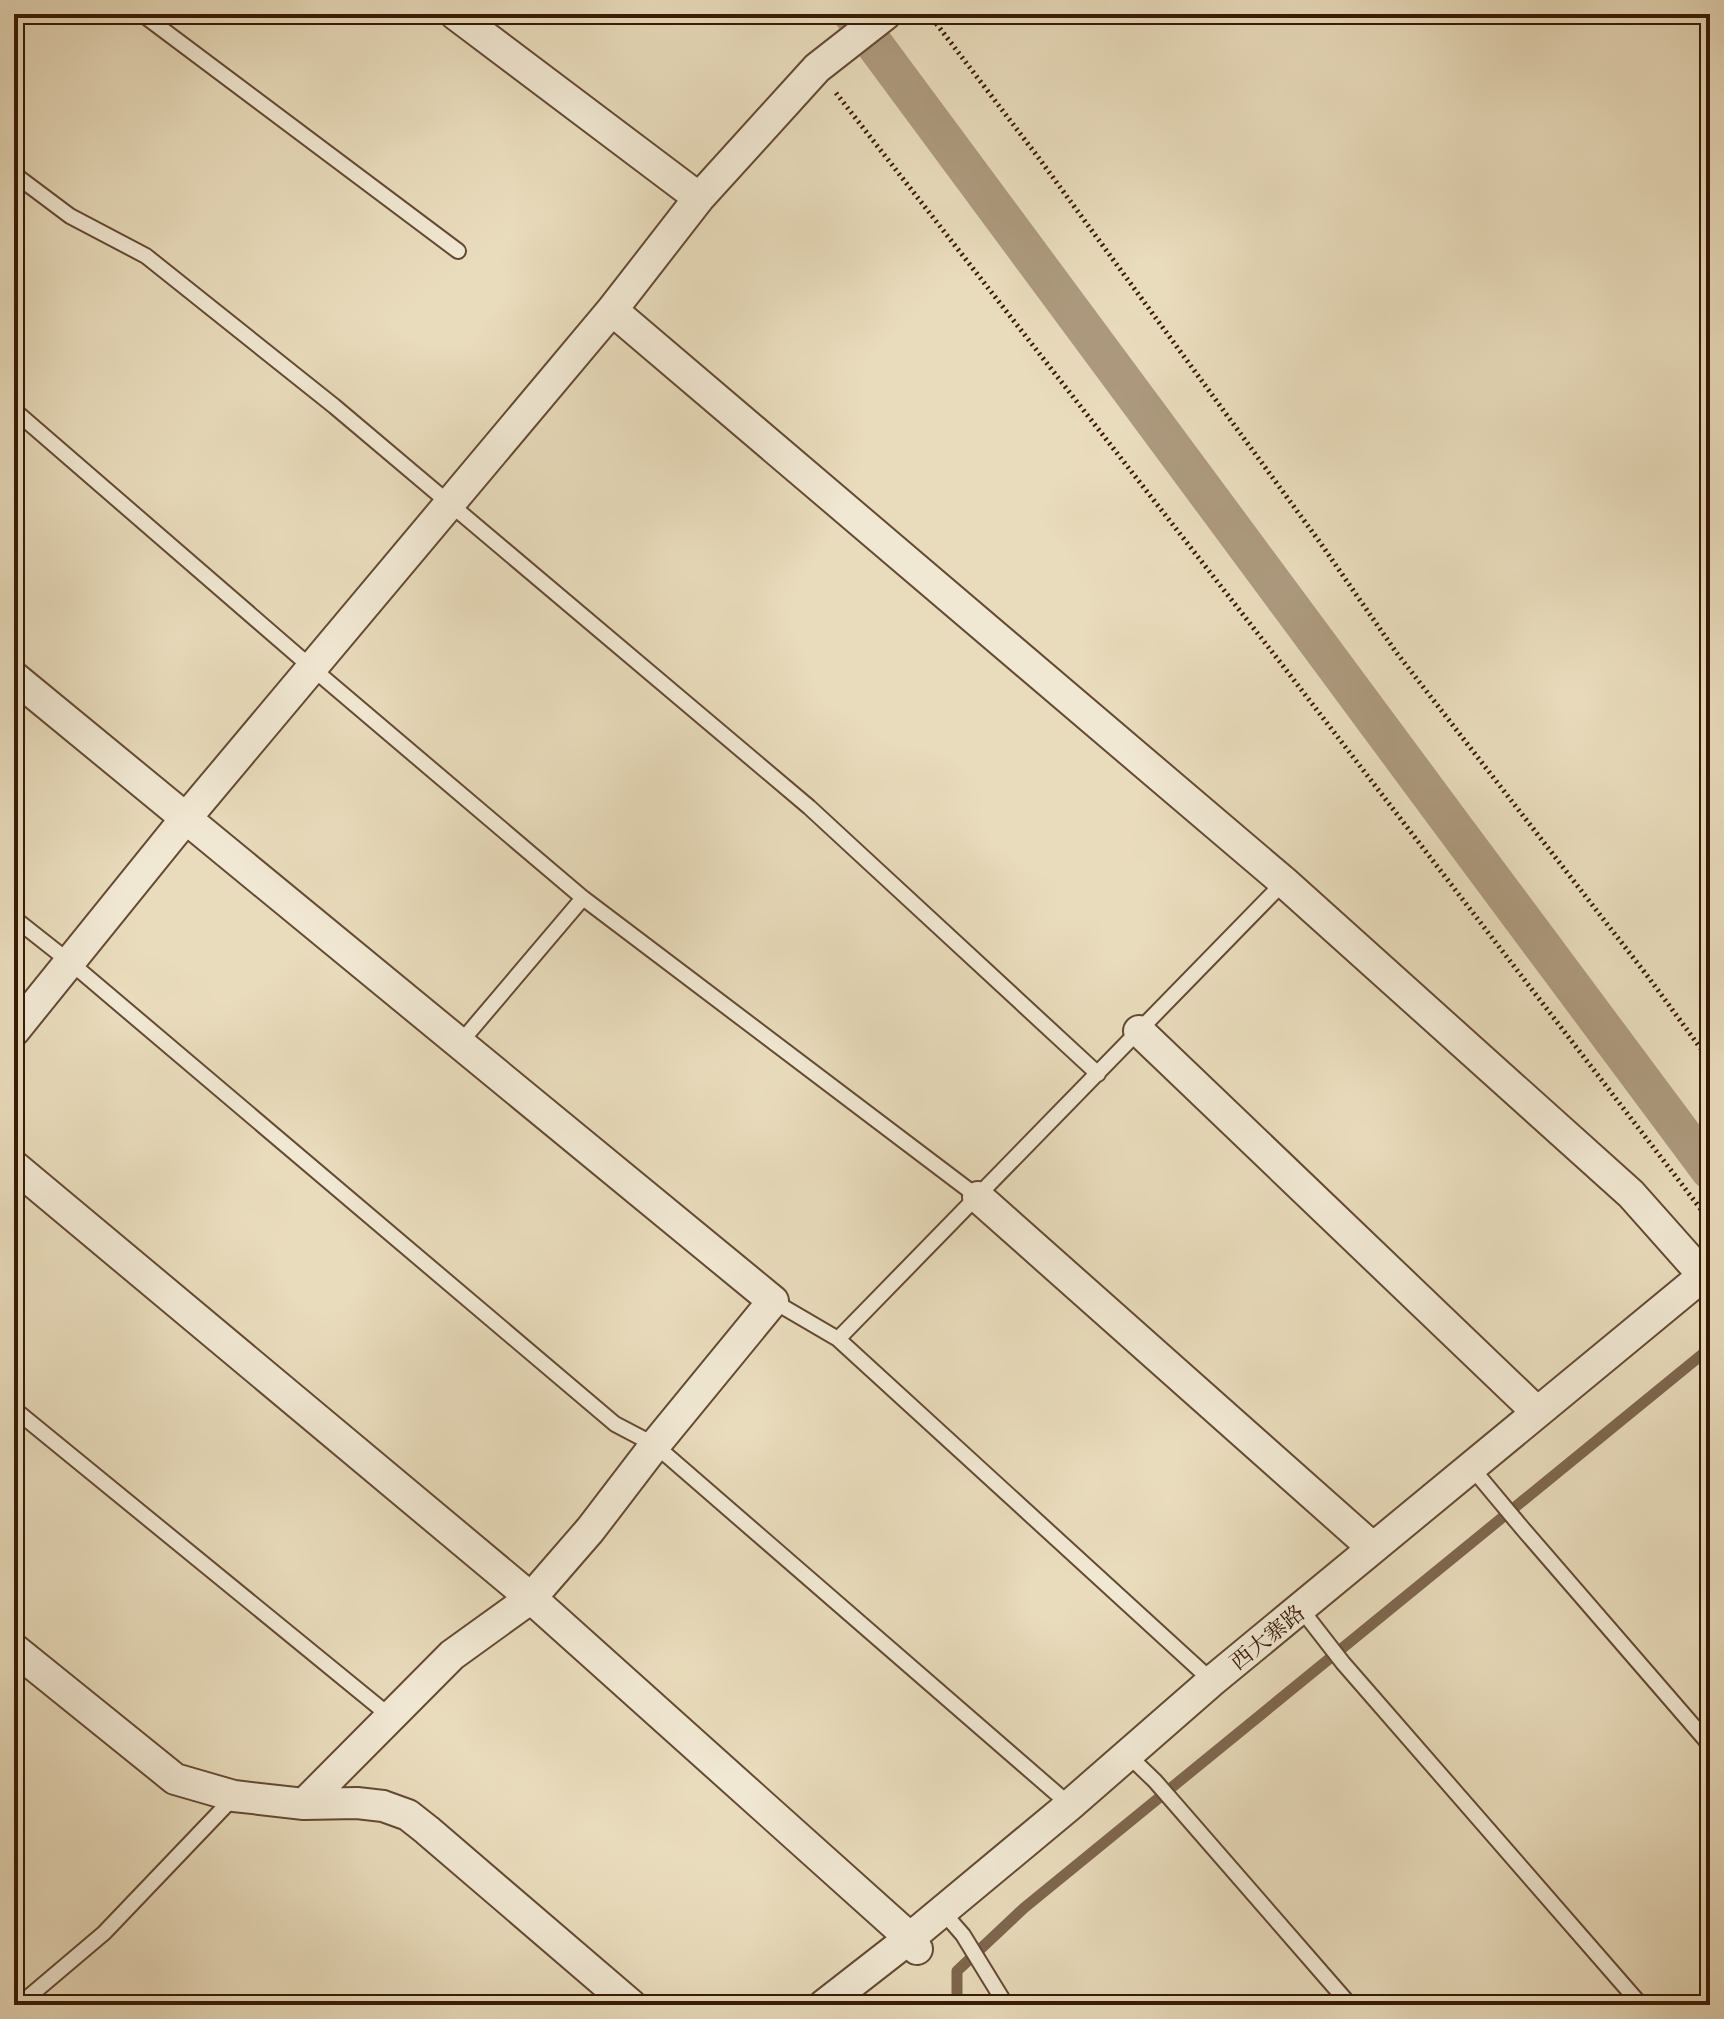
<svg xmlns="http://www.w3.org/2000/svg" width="1724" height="2019" font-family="Vollkorn,'Noto Serif SC',serif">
<rect width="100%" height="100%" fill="#e9dcbc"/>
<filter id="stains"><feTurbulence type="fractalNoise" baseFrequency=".0025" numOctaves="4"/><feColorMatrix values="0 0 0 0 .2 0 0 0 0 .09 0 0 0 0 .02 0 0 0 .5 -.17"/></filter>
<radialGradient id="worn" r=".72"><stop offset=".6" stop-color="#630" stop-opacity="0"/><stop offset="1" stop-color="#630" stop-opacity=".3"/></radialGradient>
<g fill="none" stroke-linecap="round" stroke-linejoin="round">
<path stroke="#7e674e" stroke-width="11" d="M957,2005V1971L1024,1908L1710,1348"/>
<path stroke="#ad9a7e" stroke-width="38" d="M852,14L1445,815L1710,1171"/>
<defs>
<path id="lane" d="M142,14L458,251
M14,174L70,216L146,256L334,406L809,807L1098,1074
M14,410L312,668L583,898L978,1197
M14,918L71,963L615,1424L655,1445L1071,1806
M460,1043L583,898
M773,1301L838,1339L1212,1681
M838,1339L1284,882
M14,1409L391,1717
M1472,1468L1523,1529L1710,1745
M1301,1609L1343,1663L1641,2005
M1128,1755L1155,1781L1350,2005
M942,1911L963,1935L1006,2005
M19,2005L104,1933L234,1797"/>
<path id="street" d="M455,14L699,198
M612,310L1284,882L1631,1194L1703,1275
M14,677L773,1301L655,1445L590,1530L531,1598L452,1655L304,1804
M14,1031L186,818L612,310L699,198L817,68L886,14
M1139,1031L1537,1412
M14,1166L531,1598L910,1938L917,1949
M978,1197L1373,1548
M14,1649L175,1779L234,1796L304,1804L357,1803L383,1806L408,1815L427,1830L631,2005
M824,2005L910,1938L1070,1805L1212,1681L1710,1270"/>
</defs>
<use href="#lane" stroke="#644a34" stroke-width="18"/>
<use href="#street" stroke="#644a34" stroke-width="34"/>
<path stroke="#381a06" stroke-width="5" stroke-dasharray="2 4" stroke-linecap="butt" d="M929,14L1038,157L1319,541L1396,652L1649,978L1710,1061
M836,93L1280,662L1710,1221"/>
<use href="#lane" stroke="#f1e8d3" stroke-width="14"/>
<use href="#street" stroke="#f1e8d3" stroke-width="30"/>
</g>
<g text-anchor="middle" stroke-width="6" stroke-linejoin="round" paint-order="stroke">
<g font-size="22" fill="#381a06" stroke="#f1e8d3">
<text transform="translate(1267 1637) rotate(-39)" y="8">西大寨路</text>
</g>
</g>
<rect width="1724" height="2019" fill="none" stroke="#e9dcbc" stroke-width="48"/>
<rect x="16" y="16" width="1692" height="1987" fill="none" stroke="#381a06" stroke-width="4"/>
<rect x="24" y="24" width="1676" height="1971" fill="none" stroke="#381a06" stroke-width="2"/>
<rect width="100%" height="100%" filter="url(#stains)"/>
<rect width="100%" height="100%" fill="url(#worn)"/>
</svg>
